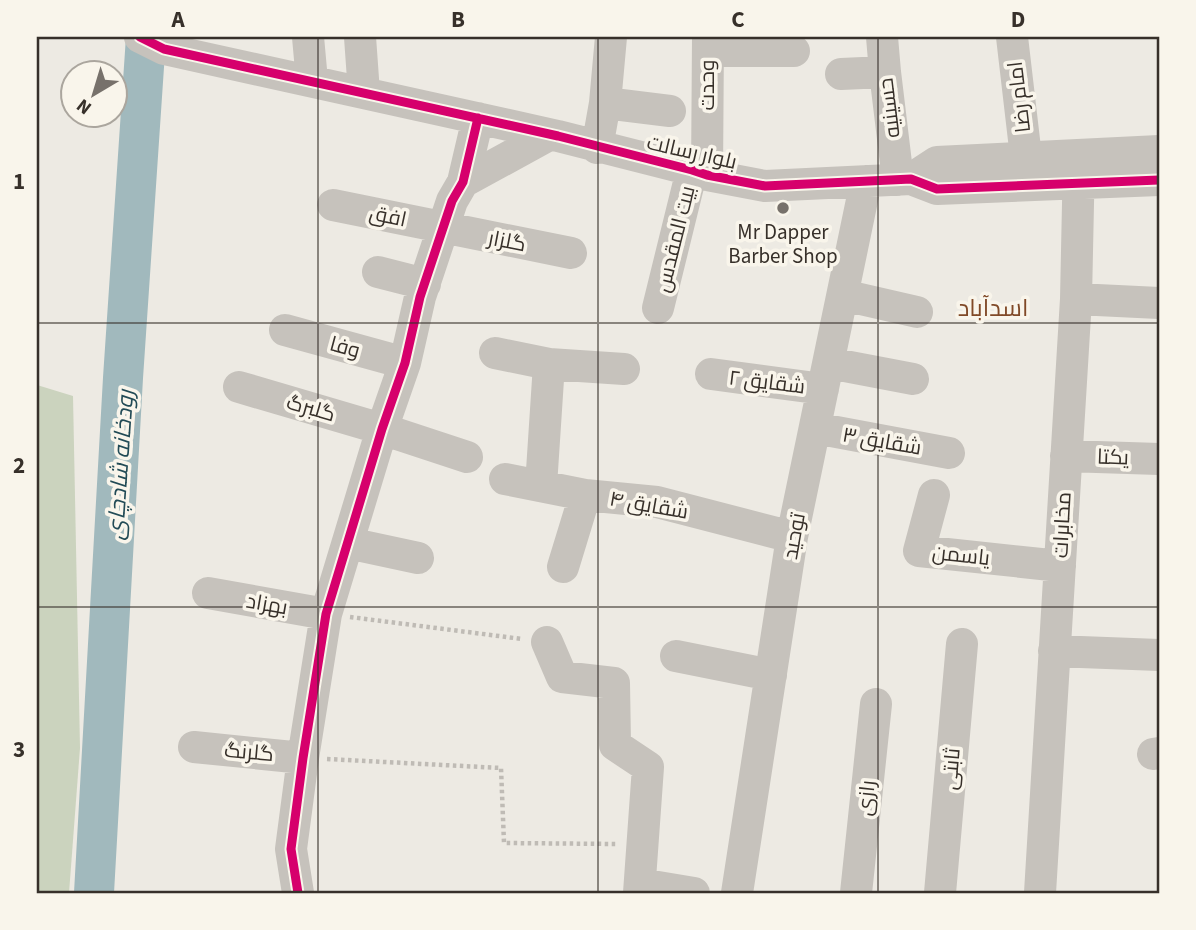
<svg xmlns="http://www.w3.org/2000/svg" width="1196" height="930" font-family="'Source Sans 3',Cairo,sans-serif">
<rect width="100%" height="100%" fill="#edeae3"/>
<path fill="#cbd3be" d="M37,385L73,396L80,748L69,893H37Z"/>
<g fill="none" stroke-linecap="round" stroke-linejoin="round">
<path stroke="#a1b9bd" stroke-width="40" d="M94,893L123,378L146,37"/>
<path stroke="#bfbbb5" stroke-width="4.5" stroke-dasharray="3.5 3.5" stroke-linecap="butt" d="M350,617L522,639
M327,759L501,768L504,843L617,844"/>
<path stroke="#c6c2bc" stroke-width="32" d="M140,37L164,49L558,136L692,170L707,175L765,186L911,179L937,189L1159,180
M308,37L312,81
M360,37L364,93
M882,37L885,72L898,180
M1012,37L1026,157
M708,51H794
M841,74L885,72
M605,103L670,111
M597,148L605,103L611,37
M707,175L708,37
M911,179L937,162L1159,151
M463,182L549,135
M333,205L571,253
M378,272L425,284
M843,295L917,312
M1076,299L1159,303
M658,308L692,170
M285,330L405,363
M495,353L549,364L624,369
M829,363L913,379
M711,374L823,389
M239,387L382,429L467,457
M815,428L949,453
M1066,456L1159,459
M505,479L585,495L657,502L792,537
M541,486L549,364
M934,495L919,551L1060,566
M348,543L418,558
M563,567L585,495
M208,593L326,614
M547,642L562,677L614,683L615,745L648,767L639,893
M1054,651L1159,655
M676,656L771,675
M194,747L303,758
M1153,754L1159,753
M640,884L694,893
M298,893L291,849L303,758L326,614L382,429L405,363L420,297L452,201L463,182L478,118
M737,893L792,537L866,181
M856,893L876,704
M940,893L962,644
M1040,893L1076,299L1079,156"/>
<defs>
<path id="cycleway" d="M140,37L164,49L558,136L692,170L707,175L765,186L911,179L937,189L1159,180
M298,893L291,849L303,758L326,614L382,429L405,363L420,297L452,201L463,182L478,118"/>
</defs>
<use href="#cycleway" stroke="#f9f5eb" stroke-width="13"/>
<use href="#cycleway" stroke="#d6006c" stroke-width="9"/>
</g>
<path fill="none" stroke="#37302a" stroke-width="2" stroke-opacity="0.55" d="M318,37V893M598,37V893M878,37V893M37,323H1159M37,607H1159"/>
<circle fill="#77716b" stroke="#f9f5eb" stroke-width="2.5" cx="783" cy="208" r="7"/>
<g text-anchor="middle" stroke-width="7" stroke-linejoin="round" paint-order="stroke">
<g font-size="21" fill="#37302a" stroke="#f9f5eb">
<text transform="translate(707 85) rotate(-90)" y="7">وحدت</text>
<text transform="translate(1019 97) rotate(-97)" y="7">امام رضا</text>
<text transform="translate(889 108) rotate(-97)" y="7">حسینیه</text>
<text transform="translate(692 152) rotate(13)" y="7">بلوار رسالت</text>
<text transform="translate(388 216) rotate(12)" y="7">افق</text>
<text transform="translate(675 239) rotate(-76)" y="7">بیت المقدس</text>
<text transform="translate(507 241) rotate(11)" y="7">گلزار</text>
<text transform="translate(345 347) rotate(15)" y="7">وفا</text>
<text transform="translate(767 382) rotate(7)" y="7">شقایق ۲</text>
<text transform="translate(311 408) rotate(16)" y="7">گلبرگ</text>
<text transform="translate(882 441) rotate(10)" y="7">شقایق ۳</text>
<text transform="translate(1113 457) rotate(2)" y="7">یکتا</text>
<text transform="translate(649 505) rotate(10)" y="7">شقایق ۴</text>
<text transform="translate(1062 525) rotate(-87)" y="7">مخابرات</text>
<text transform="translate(794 536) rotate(-80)" y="7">توحید</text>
<text transform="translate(961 555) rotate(6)" y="7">یاسمن</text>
<text transform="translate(267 604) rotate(10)" y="7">بهزاد</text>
<text transform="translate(249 752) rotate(5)" y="7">گلرنگ</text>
<text transform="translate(951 769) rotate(-85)" y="7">ثابتی</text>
<text transform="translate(866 798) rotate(-84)" y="7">رازی</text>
</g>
<g font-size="21" fill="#37302a" stroke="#f9f5eb">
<text x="783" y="239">Mr Dapper<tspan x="783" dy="24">Barber Shop</tspan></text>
</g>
<g font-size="23" font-style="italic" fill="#224b56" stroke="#f9f5eb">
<text transform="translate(120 465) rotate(-86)" y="8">رودخانه شادچای</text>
</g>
<g font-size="24" fill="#814a28" stroke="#f9f5eb">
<text x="993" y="316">اسدآباد</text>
</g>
</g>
<rect width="1196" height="930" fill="none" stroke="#f9f5eb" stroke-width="77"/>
<g transform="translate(94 94) rotate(218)"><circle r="33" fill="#f9f5eb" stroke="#aba69e" stroke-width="2"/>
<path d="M0-5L12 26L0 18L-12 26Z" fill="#77716b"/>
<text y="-10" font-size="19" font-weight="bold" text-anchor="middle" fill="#37302a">N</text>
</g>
<rect x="38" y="38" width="1120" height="854" fill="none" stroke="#37302a" stroke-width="2.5"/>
<g font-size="23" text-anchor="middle" font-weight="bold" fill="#37302a">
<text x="178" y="27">A</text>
<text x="458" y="27">B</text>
<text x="738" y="27">C</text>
<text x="1018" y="27">D</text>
<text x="19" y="189">1</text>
<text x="19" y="473">2</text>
<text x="19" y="757">3</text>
</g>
</svg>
